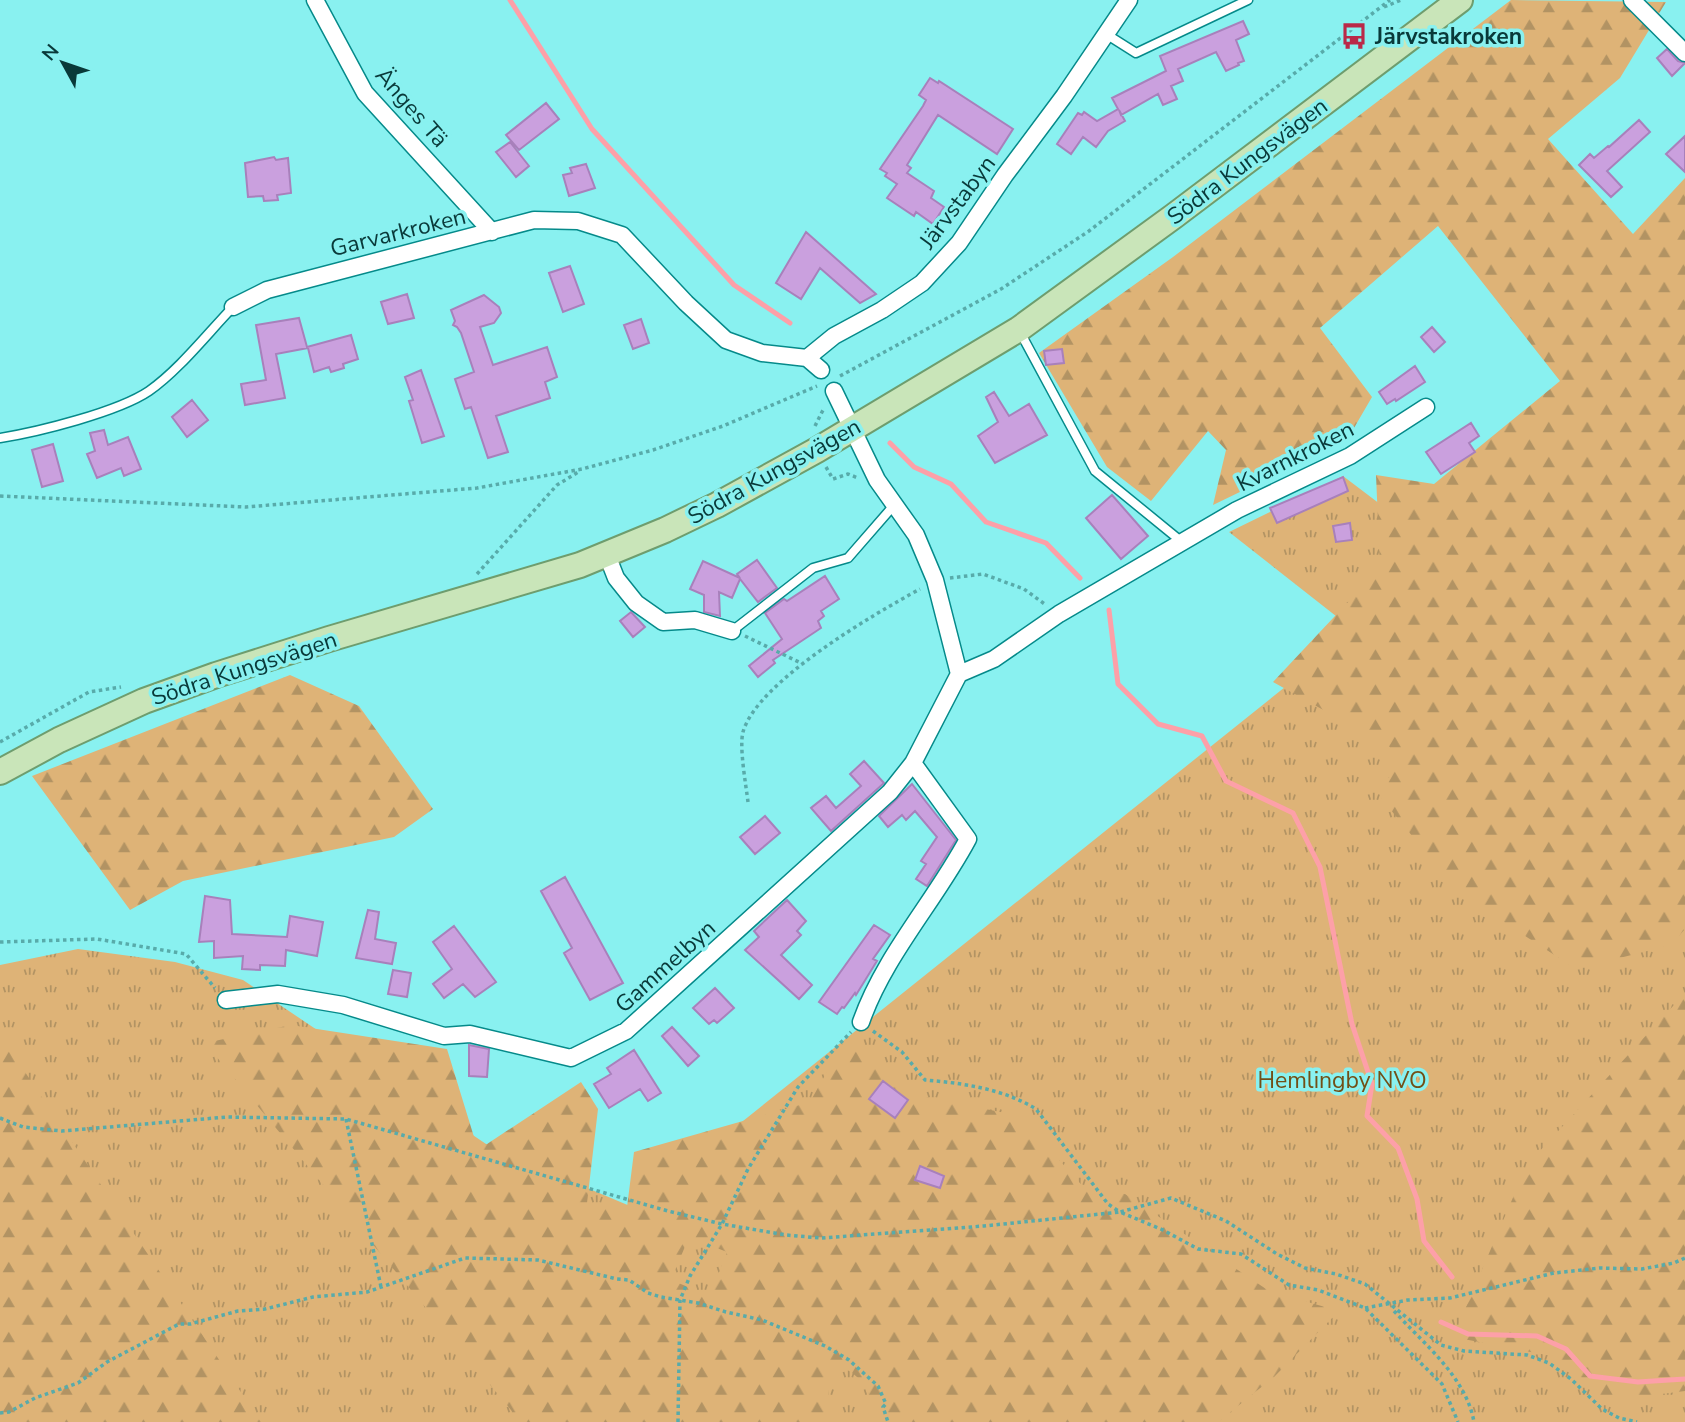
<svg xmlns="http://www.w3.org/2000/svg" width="1685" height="1422" font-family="'Nunito Sans',sans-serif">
<defs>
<pattern id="grass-tufts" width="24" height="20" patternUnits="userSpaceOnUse" patternTransform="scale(1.75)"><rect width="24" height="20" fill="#deb377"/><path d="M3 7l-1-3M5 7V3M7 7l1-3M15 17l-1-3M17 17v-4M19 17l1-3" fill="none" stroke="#b29363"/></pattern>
<pattern id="forest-firs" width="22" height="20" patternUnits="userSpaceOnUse" patternTransform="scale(1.75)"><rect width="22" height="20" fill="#deb377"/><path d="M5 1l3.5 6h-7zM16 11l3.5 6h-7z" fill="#b29363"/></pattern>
</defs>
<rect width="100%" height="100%" fill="#89f1f0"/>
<path fill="url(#grass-tufts)" d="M1343,476L1409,526L1685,498V1422H0V965L78,949L175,962L243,980L492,1148L630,1206L728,1133L1355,631L1229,532Z"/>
<path fill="url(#forest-firs)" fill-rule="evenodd" d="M1511,0L1666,2L1620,78L1548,139L1633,234L1685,178V929L1671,945L1576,969L1459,893L1381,798L1399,752L1273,682L1380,568L1376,475L1434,484L1560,381L1438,226L1320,328L1372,397L1347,440L1213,505L1226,450L1208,431L1151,501L1107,467L1039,353L1173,257Z
M290,675L359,706L433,809L394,837L183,881L130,910L32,776Z
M1685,993V1391L1607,1401L1557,1357L1453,1337L1527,1165Z
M291,1025L447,1049L478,1150L581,1082L598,1109L587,1203L627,1207L634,1152L810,1102L847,1036L925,1097L1020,1116L1087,1191L1125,1194L1269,1291L1339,1311L1274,1377L1218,1422H880C871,1394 863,1371 831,1364L827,1415L832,1422H521L205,1043ZM689,1237L727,1252L710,1296L671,1280Z
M0,1035L261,1422H0Z"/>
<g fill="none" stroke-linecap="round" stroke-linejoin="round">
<path stroke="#fda0a8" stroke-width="5" d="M510,0L592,129L734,285L790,323
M890,443L914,467L951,484L986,522L1046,543L1080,578
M1109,610L1118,684L1158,724L1202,736L1226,781L1293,813L1320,867L1352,1024L1372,1084L1367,1116L1398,1148L1417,1199L1424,1241L1452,1277
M1441,1322L1468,1334L1537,1336L1566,1349L1590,1376L1638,1382L1685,1379"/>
</g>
<path fill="#caa0de" stroke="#a880bb" stroke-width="2" d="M1243,21L1249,34L1236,40L1244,61L1238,63L1239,65L1226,71L1216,52L1178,69L1183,81L1171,86L1177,99L1163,105L1158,94L1121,115L1119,110L1125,121L1108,131L1096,147L1083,137L1071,154L1057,144L1078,113L1082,115L1084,112L1097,121L1118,109L1112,98L1166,71L1160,56Z
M1667,49L1678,61L1685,63L1672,76L1657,58Z
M930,78L938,83L939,81L1013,129L997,154L938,115L907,165L911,168L907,173L934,191L931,198L944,207L933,224L916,212L914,216L887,198L897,184L885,176L887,173L880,169L923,106L926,100L919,95Z
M546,103L559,119L519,150L506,135Z
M1639,120L1650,132L1607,171L1622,187L1611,197L1579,165L1590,154L1594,158L1608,146L1609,147Z
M1685,136V172L1666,154Z
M510,142L529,166L516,177L496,152Z
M274,157L276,160L288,158L291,193L277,195L278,200L264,201L263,196L248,197L245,163Z
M586,164L595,188L569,196L563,175L572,173L570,168Z
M806,232L876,294L860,303L820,268L801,299L776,283Z
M570,266L584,304L563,312L549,273Z
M407,294L414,318L388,324L381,302Z
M484,295L499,307L501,313L494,323L480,327L493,365L547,347L557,377L545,382L550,398L496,416L508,452L488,458L471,407L465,409L455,379L474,372L461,333L457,327L453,325L455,321L451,310Z
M299,318L307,347L351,335L358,359L343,364L344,368L331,372L329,367L314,372L308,348L276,354L285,398L245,405L241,384L266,380L256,325Z
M641,319L649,343L633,349L624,325Z
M1432,327L1445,342L1434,352L1421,337Z
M1062,349L1064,363L1046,365L1044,351Z
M1415,366L1425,382L1396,401L1395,399L1387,404L1379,392Z
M421,370L444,436L422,443L409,401L413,400L405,377Z
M994,392L1009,416L1029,404L1047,435L995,463L978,436L998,422L986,397Z
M192,400L208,420L187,437L172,417Z
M1471,423L1479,436L1469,443L1475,452L1441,474L1426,452Z
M104,430L108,445L128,437L141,469L124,476L121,468L97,478L87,454L95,451L90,433Z
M53,444L63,481L42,487L32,450Z
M1343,477L1348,491L1277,523L1270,508Z
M1112,495L1148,536L1121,559L1086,518Z
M1350,523L1352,540L1336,542L1333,526Z
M757,560L777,588L758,602L740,579L732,598L719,592L720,616L704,612V595L690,589L703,561L740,578L737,574Z
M825,576L839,599L821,611L824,616L818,621L821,628L773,660L775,663L758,677L749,666L782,639L765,613L784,599L787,601Z
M631,612L645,627L633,637L620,621Z
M864,761L884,783L831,831L811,808L826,796L836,808L861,786L850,774Z
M912,784L956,840L927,886L916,879L926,864L921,861L937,837L915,811L906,820L902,815L888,827L879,816Z
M765,816L780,833L755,854L740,837Z
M565,877L623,983L590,1000L564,953L572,948L541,891Z
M205,896L230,900L232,934L287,937L290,916L323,922L317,956L286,950L285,966L260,965V970L242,969L243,956L214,958V941L199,942Z
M787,900L806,921L797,931L801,935L781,955L812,985L799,999L745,950L759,937L754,931Z
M368,910L379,912L375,939L396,943L392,964L356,958Z
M874,925L890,935L873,959L877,961L856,995L855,993L844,1008L842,1007L837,1014L819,1002Z
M454,926L496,982L475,997L463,984L444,998L433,984L452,969L433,942Z
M393,970L411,973L407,997L388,994Z
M715,988L734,1008L717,1023L714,1020L709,1024L693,1008Z
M672,1027L699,1056L688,1066L662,1036Z
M469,1045L489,1049L487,1077L469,1076Z
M634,1050L661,1093L648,1101L640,1089L609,1108L594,1084L611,1074L607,1068Z
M883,1081L908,1100L895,1118L869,1099Z
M920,1166L944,1176L940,1188L915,1180Z"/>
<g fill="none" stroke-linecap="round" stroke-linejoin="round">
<defs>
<path id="lane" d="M1106,34L1136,53L1248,0
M1020,332L1095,471L1182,542
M0,438C38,432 118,412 149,391C179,370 207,334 233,307
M732,631L813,568L848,558L895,504"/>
<path id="street" d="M315,0L365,93L492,232
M1632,0L1685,53
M233,307L267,290L534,220L578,221L622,235L686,303L726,340L762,353L807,358
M807,358L834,336L882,310L922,283L959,243L1005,175L1064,96L1129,0
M807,358L821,370
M607,555L616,578L636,603L663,622L695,620L732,631
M959,674L994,659L1059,614L1237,510L1350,456L1426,407
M226,1000L278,994L343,1005L444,1036L470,1034L571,1058L626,1031L890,792L913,763L959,674L935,580L916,535L877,480L834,391
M861,1022C884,956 935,901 968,839L913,763"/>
<path id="primary" d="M0,772L59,740L144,701L216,675L329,639L580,565L665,530L717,505L817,450L1019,329L1174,216L1460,0"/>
</defs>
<use href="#lane" stroke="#058a8a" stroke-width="11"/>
<use href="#street" stroke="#058a8a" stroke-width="19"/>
<use href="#primary" stroke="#6e9d6e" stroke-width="28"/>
<path stroke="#58abaa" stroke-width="3.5" stroke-dasharray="3.5 3.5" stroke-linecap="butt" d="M1384,7L1401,0
M840,376L1001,289L1089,231L1390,0
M815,426L824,408
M826,467L833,479L848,474L858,478
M0,496L246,507L477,488L582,469L653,450L723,426L817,386
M477,574L557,485L580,471
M950,578L983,574L1024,589L1046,605
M745,636L803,664
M0,742L89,692L121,687
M748,802C746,785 739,747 743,732C757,682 874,614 920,589
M0,942L97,939L186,954L215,988
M873,1031L902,1052L925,1080C962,1083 1004,1089 1036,1109L1108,1204L1120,1212L1171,1198L1226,1221L1277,1254L1305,1268L1336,1274L1365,1284L1441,1345L1464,1351L1527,1355L1549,1363L1571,1379L1602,1409L1619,1418L1637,1422
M0,1118L23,1127L62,1131L227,1117L346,1119L668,1211L722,1224L786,1235L821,1238L984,1226L1120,1212L1163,1230L1198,1249L1241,1254L1289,1285L1318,1290L1365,1308L1442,1384L1458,1422
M346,1119L381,1287
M1365,1308L1408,1300L1450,1298L1554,1273L1600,1268L1642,1269L1674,1263L1685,1258
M1394,1311C1424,1344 1466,1377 1474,1422
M0,1413L9,1412L35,1398L78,1383L107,1362L179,1324H190L238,1311L265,1309L313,1297L367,1292L465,1258L538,1260L617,1279L629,1280L648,1293L661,1297L698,1303L726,1312L762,1320L825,1346L849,1360L878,1386L886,1404L883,1407L888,1422
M678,1422L680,1300L690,1276L722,1224L748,1169L798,1087L851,1032"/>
<use href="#lane" stroke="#fff" stroke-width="8"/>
<use href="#street" stroke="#fff" stroke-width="16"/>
<use href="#primary" stroke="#c9e5b9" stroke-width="24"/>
</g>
<defs>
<symbol id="bus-bare" viewBox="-9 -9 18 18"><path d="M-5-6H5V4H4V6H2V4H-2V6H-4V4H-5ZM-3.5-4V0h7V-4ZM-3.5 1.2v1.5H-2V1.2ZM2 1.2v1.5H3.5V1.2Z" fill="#ba2948" stroke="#89f1f0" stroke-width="2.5" paint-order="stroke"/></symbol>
</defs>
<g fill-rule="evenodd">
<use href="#bus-bare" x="1335" y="17" width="38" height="38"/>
</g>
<g text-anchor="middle" stroke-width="7" stroke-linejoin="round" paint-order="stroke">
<g font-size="23" font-weight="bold" fill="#093939" stroke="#89f1f0" text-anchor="start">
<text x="1375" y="44">Järvstakroken</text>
</g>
<g font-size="23" fill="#093939" stroke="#89f1f0">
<text transform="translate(412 107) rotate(49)" y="8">Änges Tä</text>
<text transform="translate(1247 161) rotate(-37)" y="8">Södra Kungsvägen</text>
<text transform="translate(957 202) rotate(-53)" y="8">Järvstabyn</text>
<text transform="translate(398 232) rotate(-14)" y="8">Garvarkroken</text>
<text transform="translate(1295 456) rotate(-27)" y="8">Kvarnkroken</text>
<text transform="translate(774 471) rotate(-29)" y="8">Södra Kungsvägen</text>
<text transform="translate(244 668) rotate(-18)" y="8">Södra Kungsvägen</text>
<text transform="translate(665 966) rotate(-42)" y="8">Gammelbyn</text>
</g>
<g font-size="23" fill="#724f17" stroke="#89f1f0">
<text x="1342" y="1088">Hemlingby NVO</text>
</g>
</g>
<g transform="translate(63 63) rotate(310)" stroke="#89f1f0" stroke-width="5" paint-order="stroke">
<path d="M0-5L12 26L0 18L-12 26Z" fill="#093939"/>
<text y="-10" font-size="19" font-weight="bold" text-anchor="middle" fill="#093939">N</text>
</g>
</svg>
